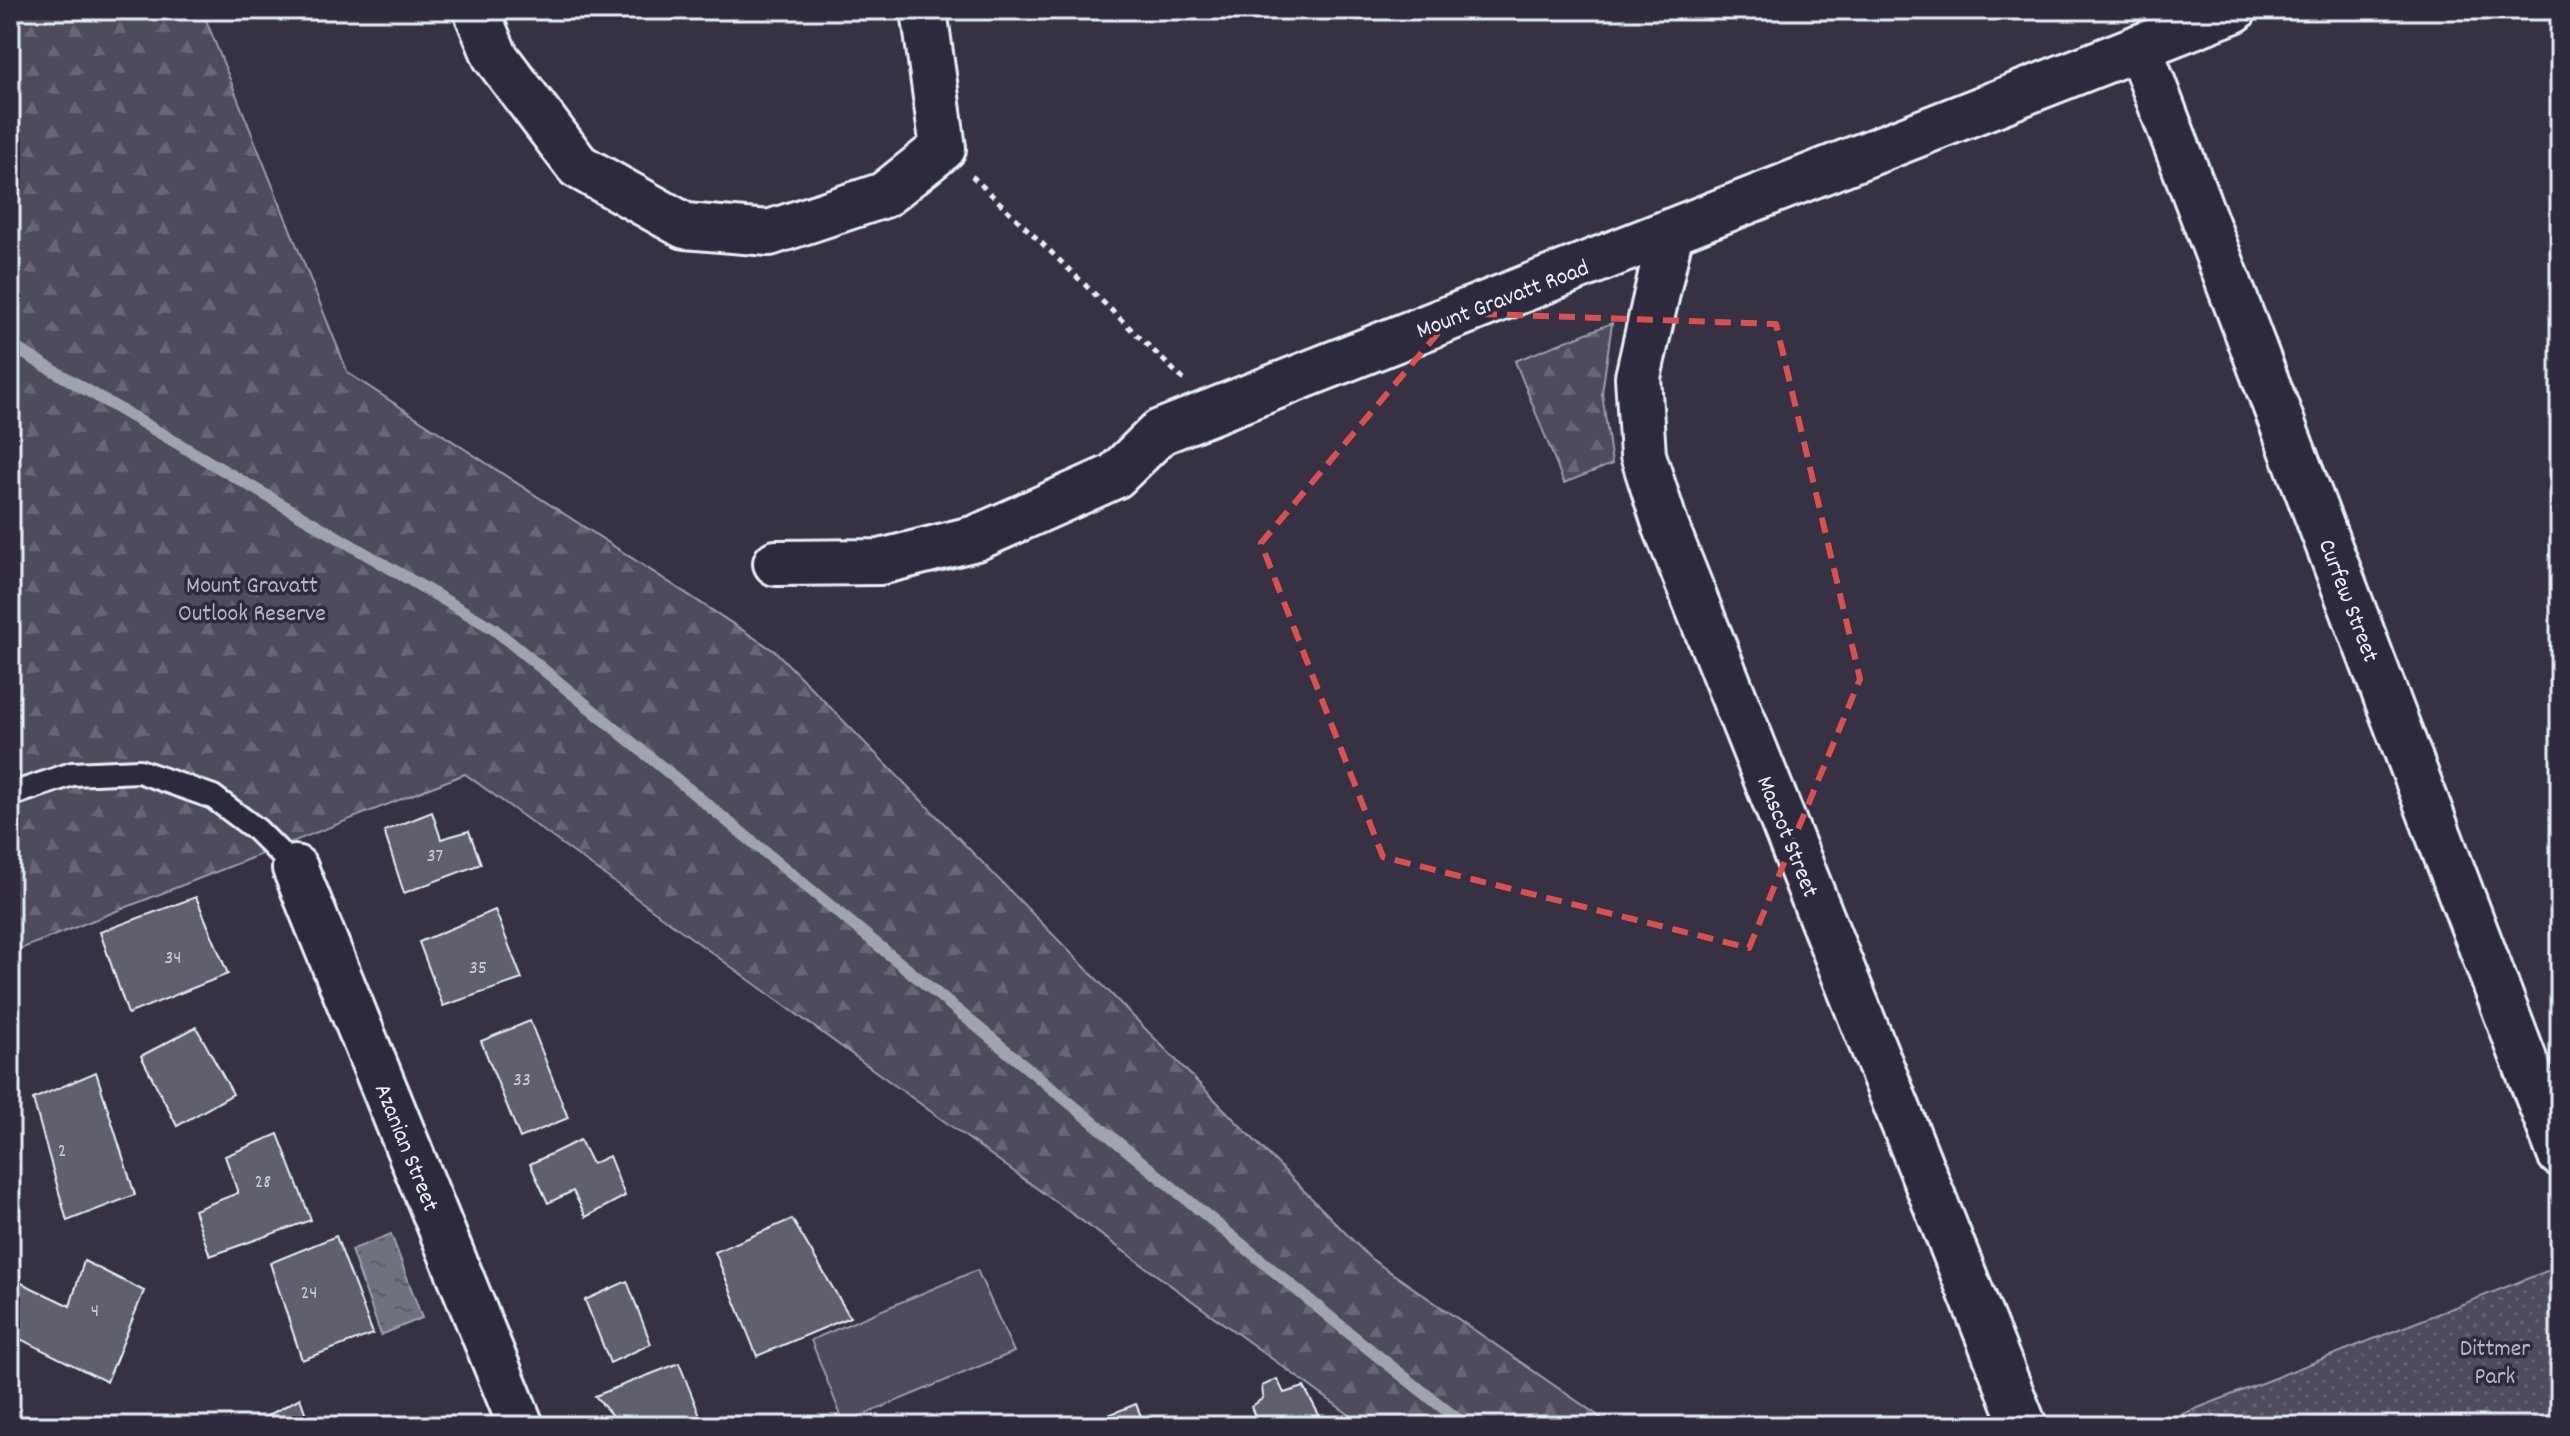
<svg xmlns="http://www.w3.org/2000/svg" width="2570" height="1436" font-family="Dekko,sans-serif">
<defs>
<pattern id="grass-dots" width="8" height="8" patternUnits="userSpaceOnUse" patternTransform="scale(2)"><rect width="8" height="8" fill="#4d4b5c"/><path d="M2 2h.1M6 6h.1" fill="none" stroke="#676574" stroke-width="1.8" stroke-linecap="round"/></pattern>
<pattern id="forest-firs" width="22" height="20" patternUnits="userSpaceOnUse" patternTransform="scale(2)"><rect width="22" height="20" fill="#4d4b5c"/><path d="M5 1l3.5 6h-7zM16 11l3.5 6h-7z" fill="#676574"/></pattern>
<pattern id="water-ripples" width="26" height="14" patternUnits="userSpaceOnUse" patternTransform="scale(2)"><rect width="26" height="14" fill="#70717f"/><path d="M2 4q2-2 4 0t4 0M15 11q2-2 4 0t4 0" fill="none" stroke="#5b5c64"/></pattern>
</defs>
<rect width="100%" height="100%" fill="#363244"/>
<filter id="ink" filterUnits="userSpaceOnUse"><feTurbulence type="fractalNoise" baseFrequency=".0125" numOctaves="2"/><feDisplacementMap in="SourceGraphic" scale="16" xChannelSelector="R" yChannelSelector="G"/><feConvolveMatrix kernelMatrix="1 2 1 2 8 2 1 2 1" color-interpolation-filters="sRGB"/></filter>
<g filter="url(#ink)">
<path fill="url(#grass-dots)" stroke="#9a9eaa" stroke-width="2" d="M2560,1266V1426H2152L2557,1267Z"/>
<path fill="url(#forest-firs)" stroke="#9a9eaa" stroke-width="2" d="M10,10H202L348,373L776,652L1370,1258L1613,1426H1365L465,774L10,953Z
M1612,323L1602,393L1612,464L1564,483L1515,361Z"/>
<path fill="#4d4b5c" stroke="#9a9eaa" stroke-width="2" d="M977,1270L1014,1352L844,1423L811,1340Z"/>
<path fill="url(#water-ripples)" stroke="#a0a4af" stroke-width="2" d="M391,1234L422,1318L381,1335L351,1250Z"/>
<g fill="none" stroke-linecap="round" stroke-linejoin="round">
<path stroke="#a0a4af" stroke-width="12" d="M10,345L494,629L1359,1341L1466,1426"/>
</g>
<path fill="#605e6e" stroke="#e8f1f8" stroke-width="2" d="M432,812L441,839L469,831L481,864L404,893L384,831Z
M196,897L228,974L128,1014L100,932Z
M495,910L522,979L443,1006L419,942Z
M530,1021L568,1118L520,1138L481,1041Z
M196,1027L233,1094L177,1126L141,1056Z
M96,1072L135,1195L67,1221L33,1099Z
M278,1134L311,1220L210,1256L194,1210L238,1193L225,1156Z
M580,1140L592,1164L609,1156L625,1196L586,1217L573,1191L548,1203L530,1164Z
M792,1219L850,1317L757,1356L715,1252Z
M336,1236L373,1334L302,1360L270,1263Z
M84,1261L144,1291L107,1382L10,1334L11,1278L70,1306Z
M627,1281L651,1344L610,1363L585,1300Z
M679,1363L704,1426H621L595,1396Z
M1277,1379L1284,1393L1304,1387L1325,1426H1259L1251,1407L1263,1398L1262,1386Z
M300,1398L310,1426H249Z
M1136,1404L1145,1426H1081Z"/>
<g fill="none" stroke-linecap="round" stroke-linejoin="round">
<defs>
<path id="service" d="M10,795L72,774L139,771L213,797L257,830L295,868"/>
<path id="minor" d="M476,10L495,56L578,166L685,226L769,233L884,195L943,148L924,10
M2139,47L2560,1154
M1671,231L1638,377L1643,455L1666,527L2024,1426
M776,563L880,562L976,538L1115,476L1160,432L2234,10
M295,868L521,1426"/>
</defs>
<use href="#service" stroke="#e8f1f8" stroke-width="28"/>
<use href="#minor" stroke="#e8f1f8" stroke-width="50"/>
<path stroke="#e8f1f8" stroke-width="5" stroke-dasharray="6 6" stroke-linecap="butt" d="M972,176L1184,380"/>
<use href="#service" stroke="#2f2a3d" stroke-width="22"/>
<use href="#minor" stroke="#2f2a3d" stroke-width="44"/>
</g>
</g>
<path fill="none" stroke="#da5052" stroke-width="6" stroke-dasharray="16 10" stroke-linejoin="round" d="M1455,313L1776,324L1860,679L1749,948L1383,857L1261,543Z"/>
<g text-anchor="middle" stroke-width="7" stroke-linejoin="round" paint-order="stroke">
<g font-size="20" fill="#c6ccd6">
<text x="435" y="861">37</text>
<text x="173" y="963">34</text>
<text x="478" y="973">35</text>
<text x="522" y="1085">33</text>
<text x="62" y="1156">2</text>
<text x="263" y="1187">28</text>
<text x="309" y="1298">24</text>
<text x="95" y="1316">4</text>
</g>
<g font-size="24" fill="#e8f1f8" stroke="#2f2a3d">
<text transform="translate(1502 298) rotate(-21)" y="8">Mount Gravatt Road</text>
<text transform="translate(2350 600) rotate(69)" y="8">Curfew Street</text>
<text transform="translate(1789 836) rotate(68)" y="8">Mascot Street</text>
<text transform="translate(408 1147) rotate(68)" y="8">Azanian Street</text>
</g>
<g font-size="24" fill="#b2b7c1" stroke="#2f2a3d">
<text x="252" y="592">Mount Gravatt<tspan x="252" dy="28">Outlook Reserve</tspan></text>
<text x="2495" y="1355">Dittmer<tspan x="2495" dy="28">Park</tspan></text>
</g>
</g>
<rect width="2570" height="1436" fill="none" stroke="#2f2a3d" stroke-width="40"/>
<rect x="20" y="20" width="2530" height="1396" fill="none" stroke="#e8f1f8" stroke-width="3" filter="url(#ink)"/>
</svg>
